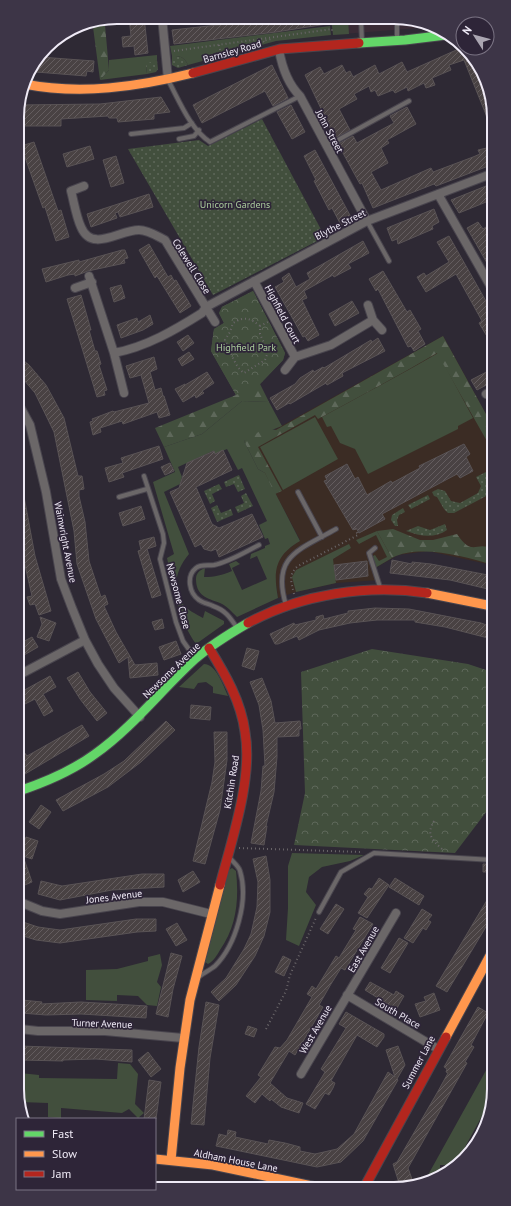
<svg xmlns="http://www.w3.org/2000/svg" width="511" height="1206" font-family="'PT Sans',sans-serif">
<defs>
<pattern id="forest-firs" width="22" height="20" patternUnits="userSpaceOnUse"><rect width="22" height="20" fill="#424f3d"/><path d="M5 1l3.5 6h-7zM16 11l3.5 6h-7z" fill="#5e685a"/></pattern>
<pattern id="park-crowns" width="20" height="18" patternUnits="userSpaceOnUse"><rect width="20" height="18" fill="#424f3d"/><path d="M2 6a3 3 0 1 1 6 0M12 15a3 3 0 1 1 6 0" fill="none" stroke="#5e685a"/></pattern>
<pattern id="garden-dots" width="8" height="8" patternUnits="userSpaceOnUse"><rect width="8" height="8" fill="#424f3d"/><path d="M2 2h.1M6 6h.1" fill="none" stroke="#5e685a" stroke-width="1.8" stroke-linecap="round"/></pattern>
<pattern id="building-hatch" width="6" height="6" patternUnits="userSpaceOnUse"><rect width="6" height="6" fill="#494243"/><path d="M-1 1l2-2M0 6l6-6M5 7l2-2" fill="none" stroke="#645d5f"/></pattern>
</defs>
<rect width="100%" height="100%" fill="#2e2934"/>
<path fill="#3a2b36" d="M342,18L414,19L431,27L343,34Z"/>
<path fill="#3b2c24" d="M443,336L492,425V565L428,551L398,555L375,568L381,580L336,583L296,592L278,598L275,577L276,566L282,554L300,540L249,444Z"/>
<path fill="#424f3d" d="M331,18H348L349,34L333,35Z
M330,26L331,35L276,41L188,65C184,57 181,56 172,56L170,46Z
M157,55V60L146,66L147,74L100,80L109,70V60Z
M37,60L35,75L27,73Z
M438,353L473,418L458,426V429L368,474L355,449L340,443L331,426L327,427L322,417C360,396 399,376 438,353Z
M242,401L269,402L282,426L244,441L258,469L265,473L300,541C275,556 273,570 278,598L237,617C232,612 227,606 220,603C207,598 196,596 196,579C196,573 200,570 205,568L204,577C215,577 222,575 232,571L229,564L236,561L240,564L232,568L242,590L267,579L257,556L250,559L251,554L265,548V546L270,544L268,538L265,539L259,525L267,521L242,468L238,470L227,449L215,454L213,451L178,467L182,477L180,484L164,492L189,554C177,568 171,587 182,603C187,610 196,614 203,618L205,611L224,621V624L196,644C179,621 173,586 167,558L174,554L153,482L175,472L164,447L202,434Z
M315,417L338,459L283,490L260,447Z
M377,531L392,558L375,568L373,556L375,555L379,561L387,557L376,535L359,544L356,540Z
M349,544L351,548L333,559L336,583L296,592L292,577L296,570Z
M204,664C216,664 223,685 228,696L213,693V687L206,682L198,683L194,689L179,687Z
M292,853L364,855L350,861L322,867L309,877L306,892L316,905L299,946L286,940L288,908V866Z
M232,868L236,871C239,899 237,926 220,950C217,955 214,961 208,964L205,962V958L227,871Z
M160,954L162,965L157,982L161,987L157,1006L147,1005L138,996L117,995V1001L86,1000V970L117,969L148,961V957Z
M494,1056V1094L465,1147V1158L458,1165H440V1177L423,1184Z
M118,1063L130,1064L138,1074L135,1104L144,1113L138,1118L129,1109L122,1113L61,1108V1118L48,1117V1103L20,1102V1073L39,1075V1078L117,1079Z"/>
<path fill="url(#forest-firs)" d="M105,25L109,70L100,80L93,27Z
M253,291L285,353L283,360L260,384L269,402L242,401L202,434L164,447L155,428L236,395L211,351L214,329L224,323L219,313L222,307Z
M443,336L492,425V450L437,353C398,376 358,397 318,419L315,415L258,447L282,491L275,494L265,473L258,469L244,441L265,428L276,430Z
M393,529L420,540H433L457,534C473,558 476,540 492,549V565C465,556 418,544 392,558L377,531Z"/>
<path fill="url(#park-crowns)" d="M253,291L285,353L283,360L260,384L236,395L211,351L214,329L224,323L219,313L222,307Z
M372,649L468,664L492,672L493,803L455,853L294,845L305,793L301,672Z"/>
<path fill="url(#garden-dots)" d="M172,56C181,56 184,57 188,65L178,68L172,65Z
M157,60L158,69L156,72L147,74L146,66L148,63Z
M262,119L325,237L213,295L128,149L199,140L208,146Z
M492,469V493L454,513H448L444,509L437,497L434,496L432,492L438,489L445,491L451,501L460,503L478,493L481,486L476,477Z
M239,475L245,489L238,492L234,484L226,487L224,482Z
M219,484L222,489L212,494L215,501L210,504L204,491Z
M246,493L253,506L238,513L235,507L244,503L241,496Z
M428,495L430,499L411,509L408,505Z
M217,505L221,513L231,509L233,515L217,522L211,508Z
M403,508L405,512L399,515L397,520L398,526H395L391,520L392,515Z
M445,524L447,530C434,539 420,536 406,531L418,526L430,530Z"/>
<path fill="url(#building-hatch)" stroke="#595355" d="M129,17H144L148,53L135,55L134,46L123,47L122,37L131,36Z
M282,18H333V23L276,32L174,44L172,30Z
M463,47L485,82L491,96V127L464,60L449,65L451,70L432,78L435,85L426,88L424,83L408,91L407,87L395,93L393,90L378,96L375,90L371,92L369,86L354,94L357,99L339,109L350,130L335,138L305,75L320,67L324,74L342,65L346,73L350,71L353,77L375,65L379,74L402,62L407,72Z
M40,57L94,61L93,72L87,71L86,76L36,72Z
M272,65L288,98L273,106L265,91L202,123L193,105Z
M161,97L170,112L154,114V119L118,122L117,118H109L108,116L61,119V126H21V123H17L18,105L100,104Z
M291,105L305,132L292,139L277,112Z
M407,107L416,124L387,140L389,143L381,148L388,163L371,172L381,190L431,168L433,172L473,157L480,154L478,150L491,147V165L436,186L434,184L373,208L362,183L360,184L338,144L353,136L357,143L394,123L390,116Z
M34,142L58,211L61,210L69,237L56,241L45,207L43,208L21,146Z
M90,146L94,159L67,167L63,154Z
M315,150L352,219L341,225L332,208L329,210L314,181L316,180L304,156Z
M116,156L124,183L111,187L103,160Z
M491,184V200L459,213L451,200Z
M149,194L153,207L120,217L118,212L115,213L117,218L91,227L87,214Z
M434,209L439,222L432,226L433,229L398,244L397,239L392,241L387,228Z
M478,222L483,229L486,227L491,236V270L467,228Z
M449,236L491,310V343L479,323L482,321L456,274L426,292L417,277L424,273L426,276L449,262L437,242Z
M363,241L369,253L348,264L351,268L334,277L333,275L304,291L307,298L302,300L319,335L308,341L305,336L303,337L275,287L284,282L282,278L289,273L296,287L310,279L307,273Z
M149,244L168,277L171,275L174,281L176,280L191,306L180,313L157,276L155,278L139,250Z
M122,250H125L128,258L124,259L125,263L88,271L75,276V274L68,275L46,282L42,269L79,260V262Z
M383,271L407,312L410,310L421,329L418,331L425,344L414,351L411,346L408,347L378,289L376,291L369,279Z
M121,285L125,298L114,302L110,288Z
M81,295L91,330H89L95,351H97L101,364L99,365L107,390L104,391L105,395L97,397L67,299Z
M352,301L359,313L335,326L329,314Z
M150,315L153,324L143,330L121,338L117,325L137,318L138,322Z
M188,335L194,343L183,351L177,342Z
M378,338L385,351L342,373L343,376L327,385L326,383L290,404L289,403L277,410L270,398L295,384L300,378L313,370L314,372L323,367L324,368L371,340L372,342Z
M189,352L194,359L182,366L178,359Z
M18,356L29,365L46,385L64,418L78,476H82L84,489L79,490V496L85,522L89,561L101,597L105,595L108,604L104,606L116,632L135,665L157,663L158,675L130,678L128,657L119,663L96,619L77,564L74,531L54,432L35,393L18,373Z
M154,357L157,369L150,372L155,390L161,388L163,396H164L170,415L159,418L157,412L123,424L122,421L100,428L101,432L93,435L90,422L93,421L92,419L113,411L114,412L149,403L141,375L130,378L126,366Z
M492,369V382L477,390L471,380Z
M207,372L214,383L202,391L204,393L196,398L195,395L183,402L175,389L185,384V385Z
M464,444L470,454L466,457L473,471L460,478L457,474L382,514L385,519L359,533L356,528L353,530L324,481L327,480L325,476L347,464L355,479L358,477L367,495L391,481L392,483L420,468L419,466Z
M159,446L163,459L122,473L124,477L109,482L105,468L123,463L121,458Z
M223,450L232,470L196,487L212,524L219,528L252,514L263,537L219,557L216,549L211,551L204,549L201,544L195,547L170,492L179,488L187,463L214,451L215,454Z
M170,463L174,471L165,475L161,467Z
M23,491L35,556L51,611L39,615L35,604L30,605L27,597L32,596L19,539L18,492Z
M141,506L145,519L123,526L119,513Z
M154,537L156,546L147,549L161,595L152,598L138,551L141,550L139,541Z
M392,560L412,564V562L431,564L488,575L492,576V590L450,580L390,573Z
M367,561L368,576L336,580L334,565Z
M375,608L409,609L481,623L492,627V639L445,627L415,622V620H377L350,623L319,630L299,640L297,636L278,644H275L270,634L294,623L295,625L316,620V617L323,615L324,619L348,613V611Z
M40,617L56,623L49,641L37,637L42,624Z
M162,619L164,628L155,630L152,622Z
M32,637L38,647L19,658V644Z
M176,641L181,654L164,660L159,647Z
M247,648L259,651L254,670L242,666Z
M78,672L90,692L107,713L97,721L80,699L67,678Z
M50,676L56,687L43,694L53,711L44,716L35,699L19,707V693Z
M262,678L271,701L275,723L300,721L301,729H299V736L277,737V757L274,792L266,826H267L264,845L251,843L261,791L263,766H265L263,730L259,705L250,682Z
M191,705L211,707L210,720L190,718Z
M166,721L175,730L141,762L108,787L63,811L56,800L104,774L124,761Z
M82,725L89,736L25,774L19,764V745L27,756Z
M214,732H227V760L220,810L205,864L193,861L212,782L215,762Z
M41,805L51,812L39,829L29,822Z
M26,837L38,841L32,859L23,856L32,882L20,887V851L21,852Z
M266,856L270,880V912L264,936L255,956L236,985L219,1001L211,992L226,978L244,949L251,934L257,907L258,882L253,859Z
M483,864H493V872H483Z
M193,871L200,882L183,892L178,880Z
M142,874H164V887L112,890L60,900L38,894L41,881L62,886Z
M379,878L389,885L367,918L358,913L368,897L364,894L369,888L372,889Z
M395,878L424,896L419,905L389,887Z
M493,890V915L447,992L436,986Z
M336,904L344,909L328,934L320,929Z
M422,909L432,915L428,920L431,922L426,930L423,928L413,943L404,938Z
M360,917L373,924L345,970L341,968L331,984L319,1005L323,1007L295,1055L289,1051L270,1083L287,1098L303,1103L299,1113L281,1107L271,1099L270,1101L262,1094L255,1103L246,1096L261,1077L258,1075L275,1047L280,1048L287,1040L312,997L307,994L312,986L316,989L336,956L339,958L356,930L353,929Z
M136,919H156V931L137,932L60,943L36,940L20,935V921L38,927L60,930Z
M177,923L187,940L176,946L166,929Z
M399,938L408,943L390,973L381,968Z
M171,953L182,956L173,989L168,1017L156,1014Z
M283,956L291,960L284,976L275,972Z
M370,982L394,995L396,991L404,996L397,1008H394L365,990Z
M434,993L440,1010L420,1017L415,1004L426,1001L424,997Z
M22,1000L42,1002L41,1004L81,1002L147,1006L146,1018L81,1014L46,1015L21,1013Z
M206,1002L219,1005L210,1058L204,1125L191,1124L199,1047Z
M478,1007L488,1013L471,1045L474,1047L465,1062L467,1063L408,1168L413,1182L400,1186L393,1164L397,1162L437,1093L448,1073L446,1072L447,1069L444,1067Z
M346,1012L384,1034V1037L377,1047L357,1035L332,1079L331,1081L335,1083L333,1088L329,1095L325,1093L315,1109L306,1104L325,1072L321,1069L346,1028L339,1024Z
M248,1026L257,1029L254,1037L245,1034Z
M20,1046L132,1050V1062L96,1059L63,1060V1061L20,1060Z
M398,1046L405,1065L397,1079L398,1080L363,1141L341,1162L317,1167L216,1146L219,1134L227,1136L228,1130L236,1132L235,1137L268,1144L269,1140L285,1143L300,1147V1151L315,1154L337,1149L354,1134L388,1072L395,1077L386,1050Z
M148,1052L161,1069L151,1077L138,1060Z
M149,1080L161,1082L156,1119H144Z"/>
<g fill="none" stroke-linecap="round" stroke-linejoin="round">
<defs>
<path id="lane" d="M361,19L362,43
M397,19V41
M168,80C179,100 190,129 210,142L300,96
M131,134L184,128L192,123
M179,139L194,136L199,130
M327,146L409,101
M367,221L389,261
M144,476L163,534L164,543L160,559L176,622L183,641L195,658
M298,492L322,537
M119,497L147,489
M375,548L369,553L380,587
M286,605C271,556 299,550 336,529
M237,628C230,617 225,610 213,606C209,604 203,603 199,600C189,593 186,576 196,568C201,564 208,566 214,565C229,562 245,552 259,545
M319,912L341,872L374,853L493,860
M197,978C202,974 210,970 215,966C236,945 249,900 240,871C239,866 232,861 229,857"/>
<path id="street" d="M162,17L168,79
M279,50C282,67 287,83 300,96L367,221
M84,186L71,191C74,202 76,216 81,227C92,253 119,230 139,230C148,230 157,236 165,240L215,322
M438,194L491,287
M89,276L114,353C146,347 175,330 202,313L206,307L367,221L491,174
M254,281L295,357L331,345L373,320L368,305
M75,288L92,282
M373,320L382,330
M114,353L124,393
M285,370L295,357
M486,394L492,391
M18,403L30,425L46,492L61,579L72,608L85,640L98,664L114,688L140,717
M19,675L85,640
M20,902L42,911L60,914L139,902H163L211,914
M347,995L438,1049
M20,1029L38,1031H105L183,1038
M301,1074L396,913"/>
<path id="fast" d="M359,43L405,40L446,35
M19,791C46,782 72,771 95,754C133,727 161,690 195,659C211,645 229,634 248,623"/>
<path id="slow" d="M24,84C81,95 137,87 193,73
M427,593L492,606
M446,1037L493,950
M155,1159L213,1165L312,1186
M171,1160L180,1068L190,1000L220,885"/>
<path id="jam" d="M193,73L280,49L359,43
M248,623C301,594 368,584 427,593
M209,648C225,674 241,701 245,732C253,778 232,839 220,885
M365,1186L446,1037"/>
</defs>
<use href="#lane" stroke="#49454e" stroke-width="6"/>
<use href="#street" stroke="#49454e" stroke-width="10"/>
<use href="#fast" stroke="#49454e" stroke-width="11"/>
<use href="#slow" stroke="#49454e" stroke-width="11"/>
<use href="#jam" stroke="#49454e" stroke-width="11"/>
<path stroke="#6a6669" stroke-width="2" stroke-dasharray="1 3" stroke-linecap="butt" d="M264,42L263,41L271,39V37
M219,45L221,54
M174,51L332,29V33
M260,326C250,318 244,316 233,323L230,332L225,340C231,351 234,366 244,373L265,360L268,352L260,334V326L268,322
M294,594C291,581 288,575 298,566L358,535L355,529
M434,821C426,834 432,840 442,849
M239,848L361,852
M266,1029L286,991L290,975L316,918"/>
<use href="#lane" stroke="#6b6768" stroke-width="4"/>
<use href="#street" stroke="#6b6768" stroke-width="8"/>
<use href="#fast" stroke="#63d668" stroke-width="9"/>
<use href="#slow" stroke="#ff974d" stroke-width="9"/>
<use href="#jam" stroke="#b3261e" stroke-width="9"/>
</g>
<g text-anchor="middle" stroke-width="3.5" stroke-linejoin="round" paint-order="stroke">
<g font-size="10" fill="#efeaf6" stroke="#2e2538">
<text transform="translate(232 51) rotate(-16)" y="4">Barnsley Road</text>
<text transform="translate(330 131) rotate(62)" y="4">John Street</text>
<text transform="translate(340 224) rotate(-27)" y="4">Blythe Street</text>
<text transform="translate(192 266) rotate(58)" y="4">Colewell Close</text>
<text transform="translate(283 314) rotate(62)" y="4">Highfield Court</text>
<text transform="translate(66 542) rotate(79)" y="4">Wainwright Avenue</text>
<text transform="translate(179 596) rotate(75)" y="4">Newsome Close</text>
<text transform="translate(171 670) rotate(-44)" y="4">Newsome Avenue</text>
<text transform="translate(231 782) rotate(-81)" y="4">Kitchin Road</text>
<text transform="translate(114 896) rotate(-7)" y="4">Jones Avenue</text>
<text transform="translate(363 949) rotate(-60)" y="4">East Avenue</text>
<text transform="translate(398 1013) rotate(30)" y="4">South Place</text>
<text transform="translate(102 1023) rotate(2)" y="4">Turner Avenue</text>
<text transform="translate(315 1029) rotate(-60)" y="4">West Avenue</text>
<text transform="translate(418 1062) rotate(-62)" y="4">Summer Lane</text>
<text transform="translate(236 1160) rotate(11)" y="4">Aldham House Lane</text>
</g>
<g font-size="10" fill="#abcd9c" stroke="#2e2538">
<text x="235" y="208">Unicorn Gardens</text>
<text x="246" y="351">Highfield Park</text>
</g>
</g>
<path d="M0 0H511V1206H0ZM117 24H394A93 93 0 0 1 487 117V1089A93 93 0 0 1 394 1182H117A93 93 0 0 1 24 1089V117A93 93 0 0 1 117 24Z" fill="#3d3547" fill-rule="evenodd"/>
<path fill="none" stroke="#efeaf6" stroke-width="2" d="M117 24H394A93 93 0 0 1 487 117V1089A93 93 0 0 1 394 1182H117A93 93 0 0 1 24 1089V117A93 93 0 0 1 117 24Z"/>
<rect x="16" y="1118" width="140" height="72" fill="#2e2538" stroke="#7b7484"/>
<rect x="24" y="1131" width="20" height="6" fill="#63d668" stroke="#7b7484"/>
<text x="52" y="1138" font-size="12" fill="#efeaf6">Fast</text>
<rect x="24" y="1151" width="20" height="6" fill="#ff974d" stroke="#7b7484"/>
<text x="52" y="1158" font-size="12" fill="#efeaf6">Slow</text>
<rect x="24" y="1171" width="20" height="6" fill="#b3261e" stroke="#7b7484"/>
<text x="52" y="1178" font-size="12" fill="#efeaf6">Jam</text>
<g transform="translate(475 36) rotate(306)"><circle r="19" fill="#2e2538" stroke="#7b7484"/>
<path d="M0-3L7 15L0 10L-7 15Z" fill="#aba6b2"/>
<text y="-6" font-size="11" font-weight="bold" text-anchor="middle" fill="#efeaf6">N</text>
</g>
</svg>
